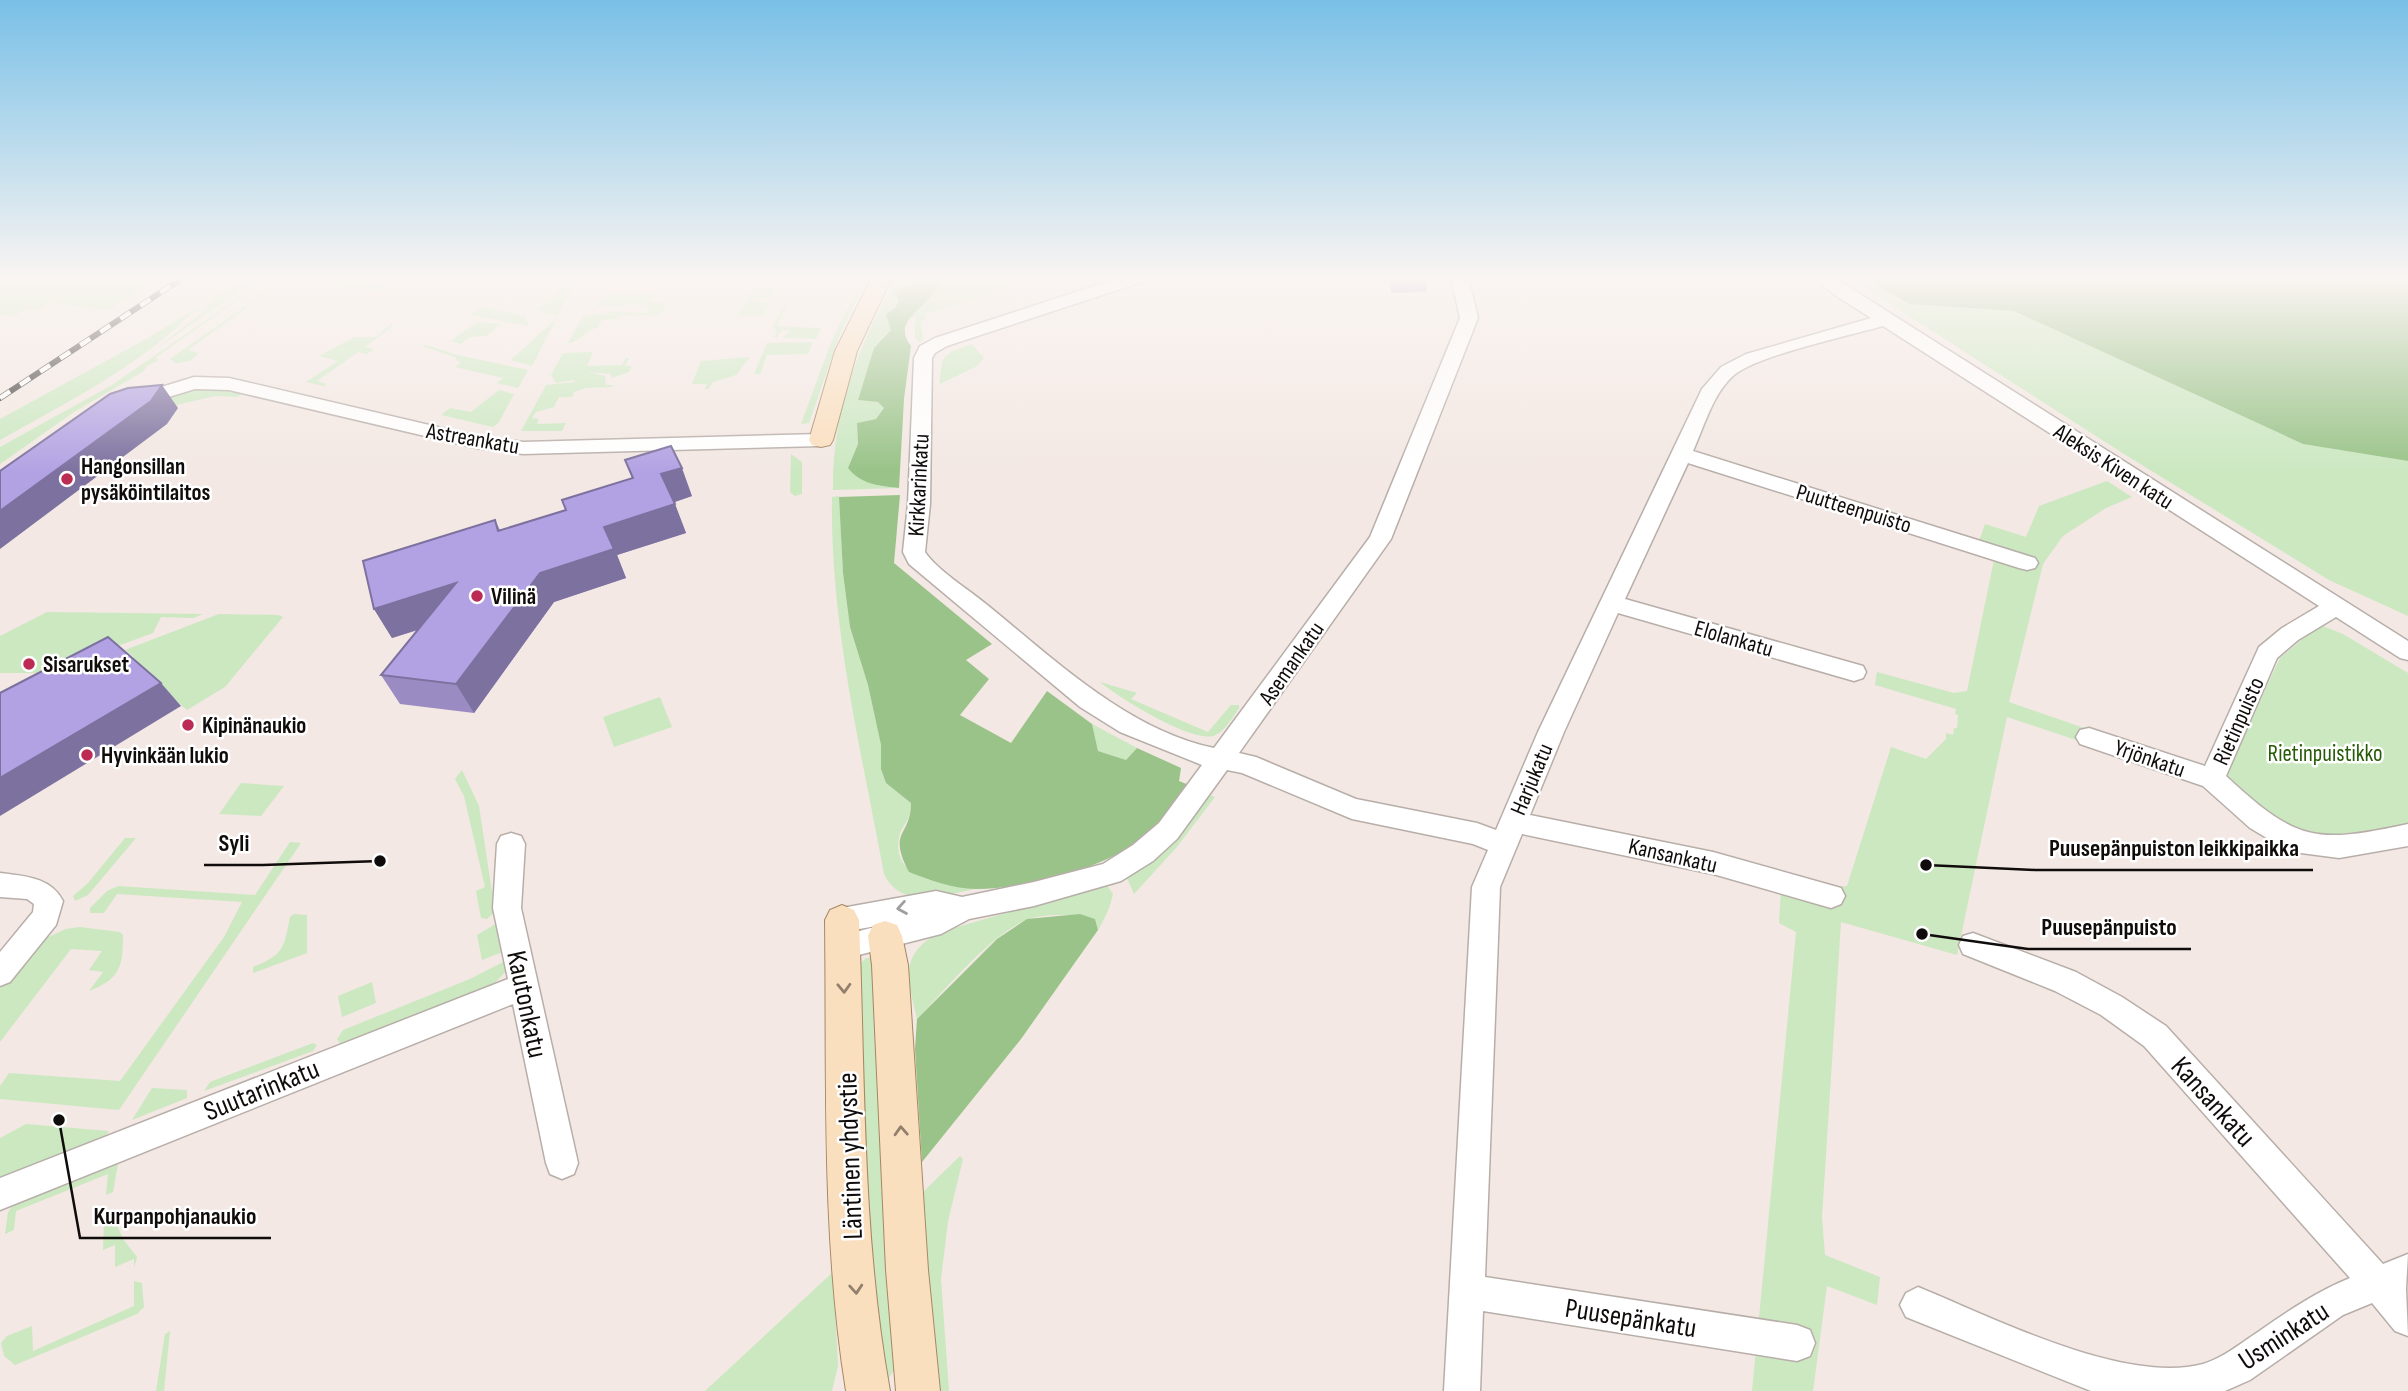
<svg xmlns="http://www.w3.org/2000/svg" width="2408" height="1391" font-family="'Sofia Sans Condensed',sans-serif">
<rect width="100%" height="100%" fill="#f3e8e3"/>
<path fill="#cbe8c1" d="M0,277H159L108,310L50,303L39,310L25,309L14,316L0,314Z
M246,277H260L150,353L199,315L213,298Z
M268,277H271L155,358L159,360L147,366L144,371L74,412L0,464V447L112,385Z
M286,277H290L188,350L199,353L190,361L176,363L170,359Z
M339,277L393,288L388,292L327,285Z
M569,277H578L532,366L511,360L559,316L539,311V308L557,295L554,293L570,281L565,280Z
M863,277H868L840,334L809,423L801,424L832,340Z
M897,277H1006L1005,280L1008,284L1006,288L924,315L927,319L920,321L923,339L920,342L915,338V317L891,325V330L874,348L858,400L878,402L884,408L876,419L857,423L858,444L848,468L879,486L899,488L833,490C832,409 859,346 897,277Z
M1848,277H1873L1876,285L1911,304L2014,311L2303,444L2408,461V616L2329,580L2124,454Z
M755,286L771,288L775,292L771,299L760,298L753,301L769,303L764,315L737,316Z
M623,293L629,296L640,294L657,295L650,302L667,303L660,315L619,316L617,319L602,320L598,328C584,329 582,342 568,343L583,316L612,312L648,313L647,305L594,306L611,295Z
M199,306C144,364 69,401 0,440V419L148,338Z
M784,306L787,307L777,326L821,328L816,339L782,338L790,331L782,330L777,338H774L777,331L773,326Z
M482,307L525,316L529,326L470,315Z
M477,322L501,324L486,336L470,337L461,344L451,341Z
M390,324L394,325L365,347L374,349L367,354L358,352L317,381L326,384L323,386L306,382L338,361L319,356L355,337H376Z
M813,342L808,354L767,355L760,374H754L767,343Z
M972,344L984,358L977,366L940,384C941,353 944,354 972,344Z
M426,345L457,355L528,370L518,388L497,383L503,378L455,367L461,362L455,360L457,358L423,346Z
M593,352L587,366L622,365L626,358H629L625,366H632L629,372L612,378L610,374L587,372L605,376L606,385H613L612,387L586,388L574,392L572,397H559L554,407L536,412L532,418L539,419L537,424L566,423L562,431H521L546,385L575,382L574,380L556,383L551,375L563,353Z
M750,357L736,375L713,382L708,389H705L707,384H692L701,361Z
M211,389L245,393L237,397L215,396L168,407V395Z
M499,390L514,394L499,422L493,427L441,415L450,408L471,412Z
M791,454L802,462V494L795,496L790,492Z
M2107,481L2132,497L2106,508L2063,536L2043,564L2009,702L2090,730L2088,744L2007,717L1957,955L1841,922L1822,1217L1825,1255L1880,1277L1877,1305L1827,1286L1813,1391H1752L1796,932L1779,923L1781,891L1847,886L1891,747L1926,759L1946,739V733L1953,735L1954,728H1957L1958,715L1955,714L1956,709L1875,685L1877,672L1954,693L1967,691L1994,560L1975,553L1985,524L2026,537L2039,506Z
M839,496L843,573L850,627L868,685L881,745V769L886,783L911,803C911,823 901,824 899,838C891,881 946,884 975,889C944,895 901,910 884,874C861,749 830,624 832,497Z
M47,612L203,614L193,618L161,617L153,633L44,673H0V636Z
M219,614L278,615L283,617L225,687L187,710L128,660L134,657L125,650Z
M2323,626L2343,634L2408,673V824C2352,832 2307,848 2257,811C2245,803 2235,786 2225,775L2280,658L2306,636Z
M1100,682L1137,693L1131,699L1208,732L1231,705H1239V708C1233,717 1224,733 1213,736C1190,742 1118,697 1100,682Z
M660,697L672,727L614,747L603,717Z
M1092,724L1137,748L1126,760L1098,751Z
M462,770L479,806L495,912L487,919L481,918L476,891L485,887L464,796L455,779Z
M241,783L284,786L261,816L219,814Z
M1210,795L1215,797L1176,848L1134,894L1126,876L1162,852L1180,837Z
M125,838H136L88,895L75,901L73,896L88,883Z
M290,842L301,843L119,1110L0,1099V1086L9,1073L120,1081L224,937L242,902L117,894L104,913H90V908L107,891L118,886L255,895Z
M1106,884L1113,894C1110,908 1105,918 1098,930L1095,919C1079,914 1042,913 1026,920C989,936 945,990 917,1019C908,979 898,955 940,932Z
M294,914L307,915V953L253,973V967C283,955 284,949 290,917Z
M497,923L505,951L482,960L477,935Z
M80,927L120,932L123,935C123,967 120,979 89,991L103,972L89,970L102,951L71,949L0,1042V989L31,949L44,939L66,929Z
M866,958H872L897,1365L885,1384L865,1236L860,964Z
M507,960V970L494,984L348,1042L340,1043L337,1039L343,1030L470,979Z
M372,982L376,1003L342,1017L338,996Z
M313,1043L317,1045L313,1051L204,1091L210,1082Z
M152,1088L187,1090V1098L132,1120Z
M26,1124L109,1131L105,1137L0,1179V1138Z
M960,1156L963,1159L948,1221L941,1279L949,1391H937L925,1257L923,1192Z
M115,1161L118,1164L113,1192L106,1195L108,1174L16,1211L14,1230L5,1234L8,1212L16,1201Z
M114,1218L123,1239L137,1257L134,1268V1259L115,1267V1245L103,1250L104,1223Z
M833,1272L838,1366L832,1391H705Z
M134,1281L142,1283L144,1307L137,1314L15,1365L4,1356L1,1343L7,1336L32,1326L33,1351L134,1306Z
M170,1331L164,1391H156L165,1334Z"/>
<path fill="#99c388" d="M923,277H943C939,283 936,290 931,296C919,311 893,324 911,346L904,399L899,488C879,486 860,484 848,468L858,444L857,423L876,419L884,408L878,402L858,400L874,348L891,330L886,314L895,308L899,301L895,291Z
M1873,277H2408V461L2303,444L2014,311L1910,304L1876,285Z
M900,495L894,563L992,644L966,660L989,679L960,715L1011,743L1047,691L1092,724L1098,751L1126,760L1137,748L1181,768L1179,781L1189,785C1175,803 1162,824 1143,838C1100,870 1030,888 976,889C954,889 929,880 909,872C887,830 911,837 911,803L886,783L881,769V745L868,685L850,627L843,573L839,497Z
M1080,914L1095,919L1098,930L1021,1039L922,1162L915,1049L917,1019L997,939L1027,919Z"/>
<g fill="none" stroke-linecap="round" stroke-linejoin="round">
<defs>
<path id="minor" d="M1122,277H1148L1145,281L947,346L935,353L932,358L930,504L925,552C937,570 968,589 986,604C1053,658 1127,730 1214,748L1370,537L1460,318L1451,277H1468L1478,318L1391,539L1239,753L1256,757L1356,799L1477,823L1496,830L1538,732L1702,389L1721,367L1746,354L1871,318L1832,293L1814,277H1833L2408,641V660L2400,658L2336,617L2298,640L2277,658L2226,776C2297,842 2315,844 2408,824V846L2339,858L2301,853L2277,844L2250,828L2203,786L2080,744L2076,737L2080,730L2089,728L2205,766L2259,647L2282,628L2319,606L1883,326C1848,336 1759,355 1734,375C1713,393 1704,427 1693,451L2035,558L2038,563L2035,568L2027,570L2019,568L1688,463L1625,599L1863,666L1866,672L1863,678L1854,681L1618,613L1564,732L1530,815L1713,852L1841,888L1845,896L1841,904L1831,908L1713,874L1522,834L1500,887L1485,1277L1797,1325L1810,1330L1815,1343L1810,1356L1797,1361L1483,1311L1480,1391H1444L1472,887L1488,850L1473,844L1352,819L1242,773L1227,770L1177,839L1153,861L1121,881L1034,906L969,919L941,934L843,959L833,956L829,947L833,938L882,925L842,932L832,929L828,920L832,911L842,908L936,891L962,897L1034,882L1103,864L1133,845L1159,823L1202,765L1120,732L1080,707L909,564L903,552L908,504L914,358L920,346L935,338Z
M194,377L229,378L476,436L523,442L821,434L828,436L831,440L828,444L821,446L523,454L476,448L229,390L195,389L136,407L126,401L129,397Z
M511,833L521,836L525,844L521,908L578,1163L574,1174L562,1179L550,1174L546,1163L513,1004L0,1210V1178L508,979L493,908L497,844L501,836Z
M0,873C24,876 51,877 63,901L56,925L10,982L0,986V952L33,912L34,904L27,899L0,897Z
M1973,933L2076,972L2122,997L2166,1026L2383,1264L2408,1254L2406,1289L2408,1336L2395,1331L2372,1303L2343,1315L2250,1380L2225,1391H2091L1906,1317L1900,1305L1906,1293L1918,1287C1992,1317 2124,1385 2203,1364C2223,1358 2241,1343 2258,1332C2288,1311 2316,1292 2350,1278L2144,1046L2101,1015L2055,991L1963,954L1959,945L1963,936Z"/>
<path id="major" d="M872,277H892L857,351L833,440L830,445L821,447L812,445L809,440L835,351Z
M842,905L854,910L859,920C865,1076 862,1237 890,1391H846C821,1237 827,1076 825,920L830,910Z
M885,921L897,925L902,936L908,965L928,1270L940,1391H896L886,1270L872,965L868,936L873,925Z"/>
</defs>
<use href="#minor" stroke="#b8aea9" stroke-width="3"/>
<use href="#major" stroke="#a68763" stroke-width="2"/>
<use href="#minor" fill="#fff" fill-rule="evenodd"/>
<use href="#major" fill="#fadfbe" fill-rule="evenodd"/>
<defs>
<path id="rail" d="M0,398L184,277"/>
</defs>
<use href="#rail" stroke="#413c3a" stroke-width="6"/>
<use href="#rail" stroke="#fff" stroke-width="4.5" stroke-dasharray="12" stroke-linecap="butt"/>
</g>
<path fill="#9a8bc3" d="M1350,277H1428V279L1426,292L1391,293L1390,282L1358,281V279L1350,278Z
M625,460L692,496L674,502L686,533L617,555L626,578L554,602L474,713L400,704L381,675L418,630L392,638L374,609L495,520L500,530L566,510L632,478Z"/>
<path fill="#7d719f" d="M162,385L178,408L167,424L0,549V511Z
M682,468L692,496L672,503L661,474Z
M675,504L686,533L617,555L626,578L554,602L474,713L456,684L540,573L604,527Z
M456,583L472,612L392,638L374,609Z
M161,683L181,706L0,816V778Z"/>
<path fill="#b3a2e3" stroke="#7d719f" stroke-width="2" d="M1393,277H1428V279H1393Z
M162,385L151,401L0,511V471L110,394L128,388Z
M671,446L682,468L661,474L675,504L604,527L614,549L540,573L456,684L381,675L456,583L374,609L363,561L495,520L498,531L566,510L562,500L633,478L625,460Z
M108,637L161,683L0,778V693Z"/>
<defs><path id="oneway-chevron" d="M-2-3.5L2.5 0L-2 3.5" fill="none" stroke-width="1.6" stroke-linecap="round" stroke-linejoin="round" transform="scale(1.75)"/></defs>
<use stroke="#9f9e9d" href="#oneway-chevron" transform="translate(902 908) rotate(170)"/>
<g stroke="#91806d">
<use href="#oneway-chevron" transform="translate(844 988) rotate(88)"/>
<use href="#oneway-chevron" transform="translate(901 1131) rotate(-93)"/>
<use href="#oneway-chevron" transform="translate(856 1289) rotate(86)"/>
</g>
<linearGradient id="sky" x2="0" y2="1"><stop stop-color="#79c0e7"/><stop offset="0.59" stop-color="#faf5f2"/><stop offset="1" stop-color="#faf5f2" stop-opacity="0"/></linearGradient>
<rect width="2408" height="472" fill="url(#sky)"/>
<g fill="#bb2b53" stroke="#fff" stroke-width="2.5">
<circle cx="67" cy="479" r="7"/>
<circle cx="477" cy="596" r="7"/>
<circle cx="29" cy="664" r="7"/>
<circle cx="188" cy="725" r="7"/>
<circle cx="87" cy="755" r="7"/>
</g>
<g text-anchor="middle" stroke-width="5" stroke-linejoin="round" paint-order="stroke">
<g font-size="23" fill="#100c0b" stroke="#fff">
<text transform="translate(473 438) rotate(10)" y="8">Astreankatu</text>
<text transform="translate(2114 466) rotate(33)" y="8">Aleksis Kiven katu</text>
<text transform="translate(918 485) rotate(-87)" y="8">Kirkkarinkatu</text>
<text transform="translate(1854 508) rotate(17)" y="8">Puutteenpuisto</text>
<text transform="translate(1734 638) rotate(16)" y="8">Elolankatu</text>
<text transform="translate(1291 663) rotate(-55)" y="8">Asemankatu</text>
<text transform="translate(2238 721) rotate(-66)" y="8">Rietinpuisto</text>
<text transform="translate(2150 758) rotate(19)" y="8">Yrjönkatu</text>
<text transform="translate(1531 779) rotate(-67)" y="8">Harjukatu</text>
<text transform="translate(1673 855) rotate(13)" y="8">Kansankatu</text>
</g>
<g font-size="23" font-weight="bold" fill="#100c0b" stroke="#fff" text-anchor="start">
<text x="81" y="474">Hangonsillan<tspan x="81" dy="26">pysäköintilaitos</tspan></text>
<text x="491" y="604">Vilinä</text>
<text x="43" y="672">Sisarukset</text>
<text x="202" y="733">Kipinänaukio</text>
<text x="101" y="763">Hyvinkään lukio</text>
</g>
<g font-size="23" fill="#275b06" stroke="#fff">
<text x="2325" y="761">Rietinpuistikko</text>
</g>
<g font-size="28" fill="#100c0b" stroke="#fff">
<text transform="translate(528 1004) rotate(78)" y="10">Kautonkatu</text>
<text transform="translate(261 1089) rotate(-22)" y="10">Suutarinkatu</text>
<text transform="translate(2214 1101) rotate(48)" y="10">Kansankatu</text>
<text transform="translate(849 1156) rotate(-92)" y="10">Läntinen yhdystie</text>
<text transform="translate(1631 1317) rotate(9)" y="10">Puusepänkatu</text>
<text transform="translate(2283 1335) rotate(-33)" y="10">Usminkatu</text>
</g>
</g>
<path fill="none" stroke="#100c0b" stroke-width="2.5" d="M380 861L263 865H204M1926 865L2035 870H2313M1922 934L2028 949H2191M59 1120L80 1238H271"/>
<g fill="#100c0b" stroke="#fff" stroke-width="2.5">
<circle cx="380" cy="861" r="7"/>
<circle cx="1926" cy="865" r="7"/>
<circle cx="1922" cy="934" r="7"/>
<circle cx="59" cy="1120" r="7"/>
</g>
<g font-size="24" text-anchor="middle" font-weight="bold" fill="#100c0b" stroke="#fff" stroke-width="5" stroke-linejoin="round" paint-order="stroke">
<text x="234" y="851">Syli</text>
<text x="2174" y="856">Puusepänpuiston leikkipaikka</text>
<text x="2109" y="935">Puusepänpuisto</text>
<text x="175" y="1224">Kurpanpohjanaukio</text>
</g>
</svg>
